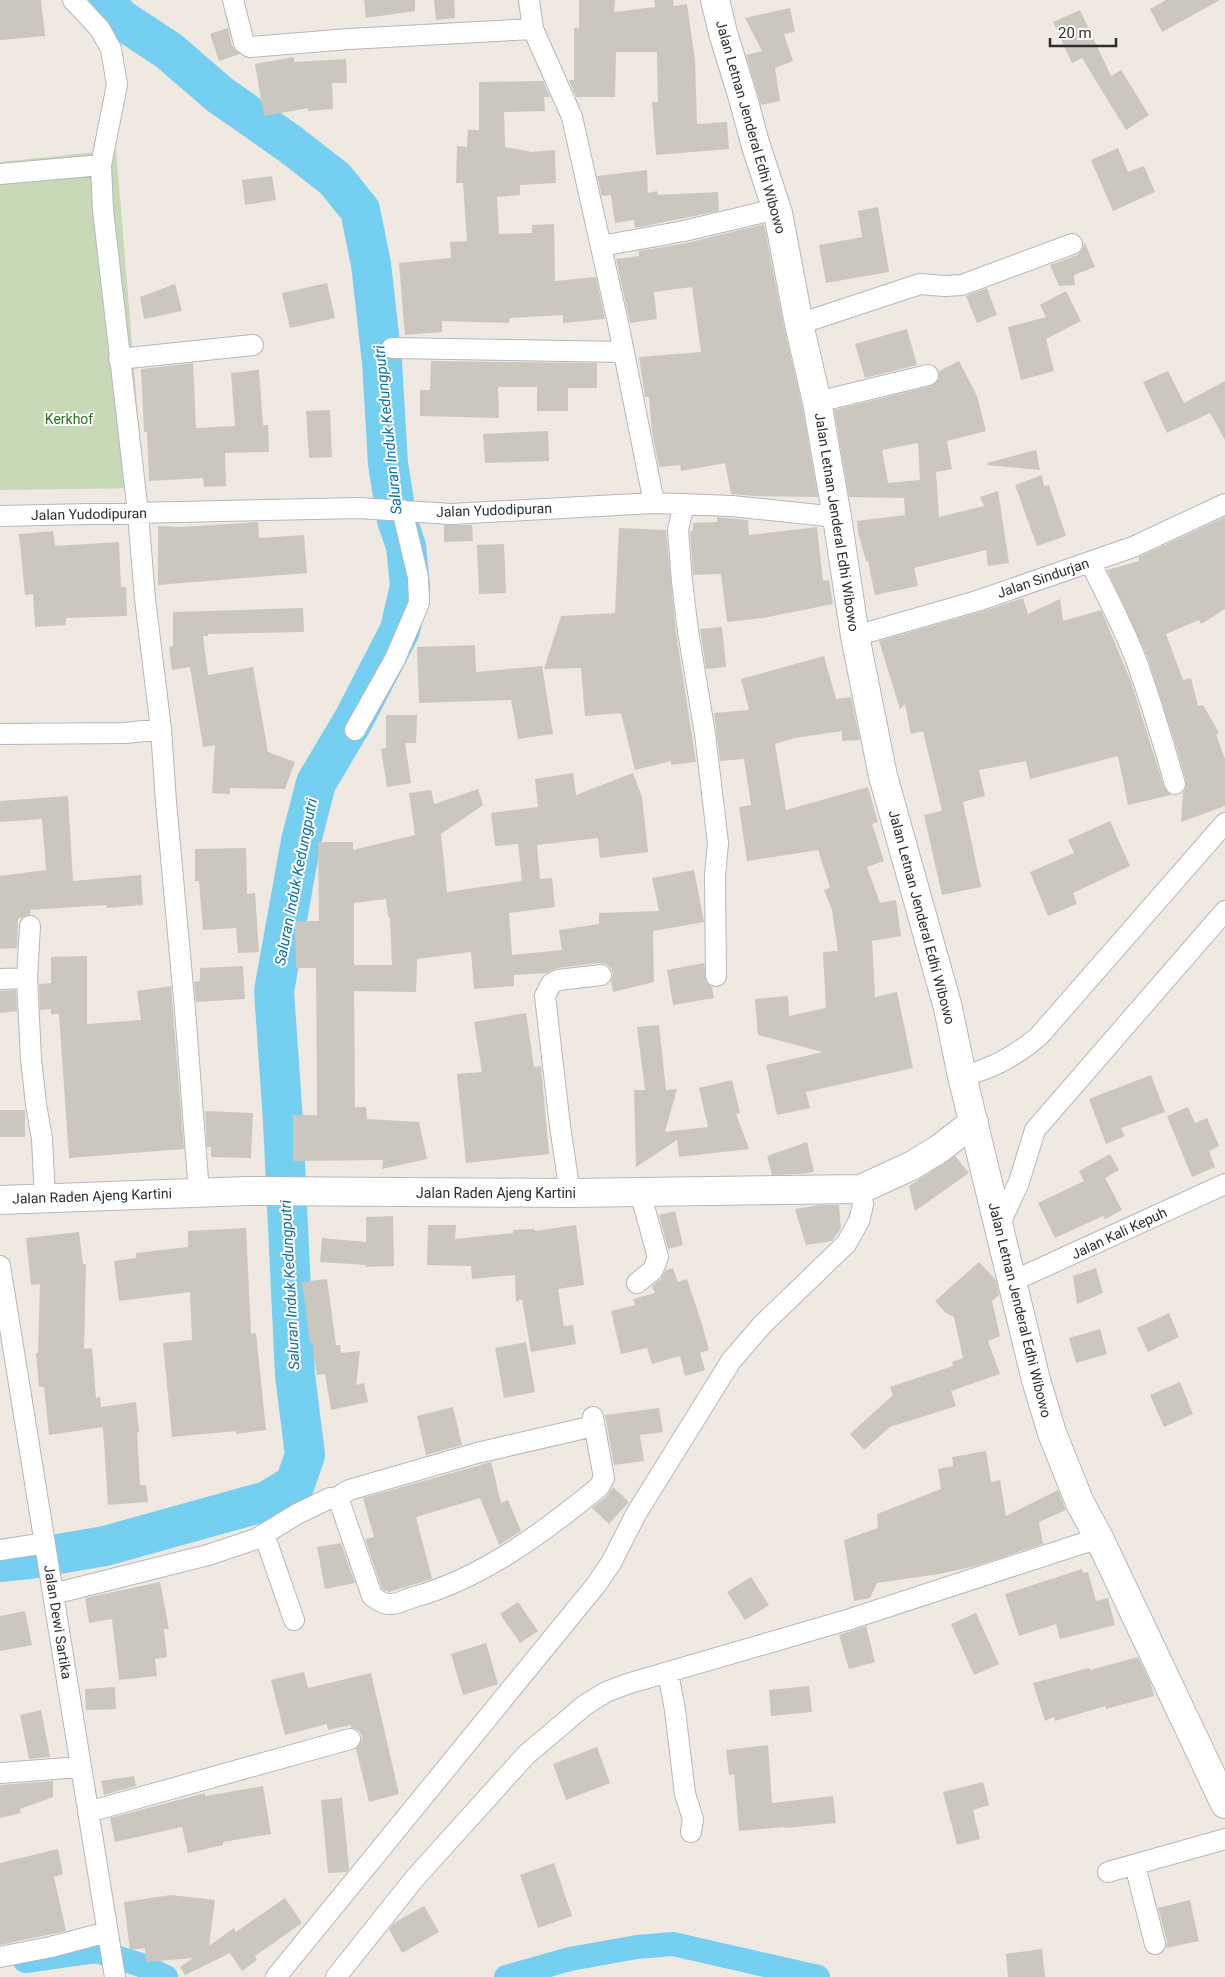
<svg xmlns="http://www.w3.org/2000/svg" width="1225" height="1977" font-family="Roboto,sans-serif">
<rect width="100%" height="100%" fill="#efe9e1"/>
<path fill="#c8d9b8" d="M116,150L144,488L0,490V162Z"/>
<g fill="none" stroke-linecap="round" stroke-linejoin="round">
<path stroke="#75cff0" stroke-width="24" d="M25,1961L96,1951L141,1965L166,1977
M506,1977L570,1959L637,1947L673,1944L818,1977"/>
<path stroke="#75cff0" stroke-width="40" d="M0,1562L29,1559L105,1546L267,1501L295,1484L305,1455L295,1375L283,1121L274,991L301,841L316,783L354,719L400,630L410,586L406,546L397,520L388,464L382,362L371,264L360,210L335,179L290,144L220,95L169,51L119,18L105,0"/>
</g>
<path fill="#cbc7bf" fill-rule="evenodd" d="M0,0H41L45,36L0,40Z
M364,0H415V11L366,18Z
M434,0H454L455,18L436,20Z
M579,0H615L614,12L655,7L654,0H673L674,6L687,4L695,60L697,124L727,122L729,149L656,155L652,102H658L657,52H616L615,97H576L569,80H574V28H579Z
M1166,0H1220L1162,32L1150,9Z
M790,8L795,32L784,34L793,61L775,68L780,101L761,105L746,55L762,51L745,18Z
M1080,10L1111,76L1121,70L1149,115L1126,130L1082,58L1072,63L1053,22Z
M228,28L232,46L240,54L219,61L210,34Z
M294,57V62L346,59L347,83H332L333,109L308,111V108L264,116L255,64Z
M543,81L550,97H544L545,111L504,112L505,147L532,152L555,150L556,183L520,185V195L497,197L499,234L532,233V225L554,224L555,281L596,277L605,319L563,323V315L510,318L509,323L442,321V332L405,335L399,263L451,258L450,242L467,241L463,183H456L457,146L467,147L468,130H479V82Z
M1118,148L1128,172L1144,166L1155,192L1113,211L1091,160Z
M647,170L648,193L657,191L658,195L718,192L719,211L635,228L634,220L615,223L611,195L602,196L597,176Z
M272,176L276,200L245,205L242,180Z
M878,207L889,272L826,283L819,245L862,237L858,211Z
M764,224L784,327L802,405L818,497L753,496L731,494L725,463L681,471L680,465L659,467L652,431L649,397H645L639,357L701,352L692,287L654,292L657,319L630,323L616,259L639,256V251L687,243Z
M1085,243L1095,267L1074,275L1075,285L1059,286L1050,265L1077,255L1081,251Z
M327,283L335,318L290,328L282,293Z
M175,284L182,311L144,319L140,297Z
M987,288L997,315L977,323L966,296Z
M1066,291L1081,321L1046,339L1054,371L1021,380L1008,327L1046,317L1040,305Z
M907,329L917,365L865,378L855,344Z
M431,361L597,363V388H568V411H537V387H498L499,418L420,416V390H430Z
M959,361L977,396L986,431L947,441L952,469L936,472L939,517L984,506L980,497L998,491L1009,563L988,566L986,550L914,568L918,586L875,595L868,561H866L858,532L857,521L905,515L904,498L849,497L834,410L931,386L939,379V371ZM918,443L920,480L888,483L882,450Z
M193,363L196,428L235,426L231,373L259,370L263,425H268L269,452L225,453L226,486L204,487L203,478L149,481L147,432H144L141,369Z
M1168,371L1184,403L1225,381V440L1210,413L1167,433L1143,382Z
M330,410L332,457L309,458L306,411Z
M548,431L549,461L485,463L483,434Z
M1036,450L1040,470L987,465V463Z
M1042,475L1044,486L1049,485L1066,536L1037,546L1015,485Z
M717,517L748,520L749,535L817,527L823,581L829,580L833,604L763,618L727,622L721,574L693,575L690,531H693V523L717,522Z
M1225,517V609L1201,624L1199,620L1166,634L1183,680L1191,678L1198,706L1203,705L1219,733L1216,734L1225,759V806L1181,822L1183,793L1186,787V781L1177,749L1147,656L1107,570L1139,561V557Z
M258,522L259,538L304,535L307,573L158,585V526L180,527Z
M444,525H472L473,541L444,542Z
M619,528L666,530L676,632L696,762L671,765V761L635,770L621,713L585,716L581,668L544,669L561,616L615,613Z
M53,531L55,546L119,542L121,587H126L127,616L66,618V625L35,627L33,594L25,595L19,534Z
M504,544L506,593L479,594L477,545Z
M1023,598L1028,614L1060,599L1063,621L1101,610L1130,679L1164,787L1171,795L1128,805L1118,756L1030,779L1026,761L979,770L985,796L963,802L981,887L942,895L924,815L942,811L923,731L911,734L905,704L900,709L879,641L980,612Z
M303,608L304,632L208,634V636H203L208,675L253,667L268,752L295,762L285,789L230,788V794L212,793L215,745L203,747L190,667L172,670L169,647L173,646V612Z
M722,627L726,667L706,669L700,629Z
M475,645L476,672L542,666L553,734L518,739L511,700L419,703L417,647Z
M824,656L836,699L851,697L860,740L842,741V731L795,738L775,744L786,810L868,787L878,822L872,824L884,861L867,867L880,903L896,900L901,936L872,941L875,997L897,992L913,1068L806,1092L810,1108L777,1115L766,1065L823,1052L758,1035L755,999L788,996L789,1016L826,1008L823,952L838,951L832,910L824,890L830,887L818,850L747,861L739,807L751,805L744,759L720,761L714,713L749,710L741,679Z
M386,715H417L416,743H405L411,783L387,787L381,749L386,748Z
M573,773L576,795L633,773L642,797L648,852L600,858L598,838L537,845L540,879L552,878L555,907L509,913L512,955L562,950L559,930L599,924V913L659,911L652,878L694,870L704,922L653,931L654,982L613,992L611,981L613,974L611,968L606,964L600,963L557,968L547,973L514,975V986L474,989L471,952L417,959L416,992L354,991L355,1107H366L367,1119L419,1122L427,1159L382,1169L383,1160L293,1161V1115H317L316,968H296L295,921H319L318,842H353V850L415,835L409,793L431,790L434,804L478,789L483,805L441,834L447,892L522,881L518,844L495,846L491,813L538,807L535,779ZM386,899L388,917H390L392,965H354V903Z
M68,796L73,881L141,875L143,905L107,908L106,905L30,910L31,914L18,919L17,948L0,949V876L46,870L42,819L0,822V801Z
M1110,821L1130,866L1073,893L1077,904L1048,916L1030,872L1074,853L1068,840Z
M246,848L247,894L255,893L259,952L238,953L236,928L203,930L199,881H195V849Z
M87,956V1024L141,1020L137,991L171,986L184,1149L69,1158L59,1014H51V1009L40,1010L39,984L51,983V957Z
M704,963L706,982L712,987L714,998L673,1005L667,970Z
M243,966L245,999L196,1002L194,982L200,981V968Z
M16,990L17,1011L0,1013V991Z
M526,1013L534,1067L541,1066L549,1154L466,1163L457,1074L482,1072L474,1022Z
M659,1025L666,1090L677,1089L665,1132L708,1127L699,1088L732,1080L740,1113L736,1114L749,1149L679,1157L677,1140L636,1167L634,1090H645L637,1027Z
M1151,1075L1165,1112L1121,1128L1125,1136L1106,1144L1089,1099Z
M1188,1107L1195,1123L1207,1118L1219,1146L1209,1151L1215,1167L1192,1177L1167,1116Z
M0,1110H25V1137H0Z
M205,1111L253,1113L251,1158L211,1157V1147H207Z
M807,1142L814,1172L800,1174L772,1175L767,1156Z
M1110,1154L1119,1170L1105,1178L1122,1210L1105,1219L1103,1216L1055,1238L1038,1203L1084,1181L1079,1171Z
M955,1156L969,1173L915,1211L909,1186Z
M820,1205H839L841,1228L832,1241L806,1245L795,1209Z
M675,1211L683,1245L668,1249L659,1215Z
M393,1216L394,1266L366,1267V1265L320,1262L322,1238L366,1242V1217Z
M428,1225H456L455,1239L513,1233V1230L534,1229L535,1231L576,1225L584,1285L558,1289L564,1326L573,1325L576,1344L531,1352L522,1299L516,1302L515,1275L472,1279L471,1266L427,1265Z
M246,1228L251,1334L256,1333L266,1430L236,1434V1431L172,1437L163,1343L192,1340L190,1292L119,1301L114,1261L136,1258V1253L188,1247V1231Z
M79,1232L83,1264H86L84,1349L92,1348L96,1398L100,1397L101,1407L136,1402L139,1432L137,1433L140,1485H146L148,1502L108,1505L103,1427L49,1435L44,1387H39L36,1353H38L40,1284L31,1285L26,1238Z
M979,1262L996,1280L999,1295L992,1301L1000,1336L988,1341L1000,1374L951,1391L956,1406L890,1427L864,1450L850,1434L893,1395L890,1387L953,1366L952,1362L963,1358L954,1317L946,1313L935,1301Z
M673,1268L678,1282L687,1279L701,1321L709,1350L700,1353L705,1370L685,1376L680,1356L652,1364L647,1348L621,1354L611,1311L635,1305L633,1299L655,1293L652,1286L661,1279L666,1270Z
M1096,1268L1103,1293L1077,1304L1073,1276Z
M327,1279L336,1345H340L341,1353L360,1351L356,1385L364,1383L368,1402L331,1410L325,1374L317,1375L312,1342H310L302,1282Z
M1169,1313L1179,1337L1148,1352L1137,1328Z
M1100,1329L1107,1354L1076,1363L1069,1338Z
M526,1342L535,1392L504,1398L495,1348Z
M1180,1382L1193,1414L1164,1427L1150,1395Z
M453,1407L462,1445L426,1455L417,1416Z
M659,1408L663,1432L640,1435L644,1461L614,1465L605,1415Z
M986,1451L991,1482L1000,1480L1006,1516L1058,1490L1066,1510L1039,1522L1043,1544L976,1566L939,1574L877,1583L870,1598L854,1601L844,1540L878,1528L877,1514L941,1489L938,1469L953,1466L952,1457Z
M491,1462L501,1503L508,1500L521,1531L499,1545L480,1498L416,1517L432,1579L389,1592L382,1589L365,1539L374,1537L363,1498Z
M613,1487L629,1502L609,1524L592,1508L607,1496Z
M341,1543L355,1583L325,1589L317,1547Z
M1082,1569L1083,1573L1088,1572L1096,1601L1108,1598L1115,1625L1060,1639L1056,1624L1019,1636L1005,1594Z
M751,1577L769,1605L745,1620L727,1592Z
M160,1582L169,1629H164L167,1657L155,1659L157,1676L119,1680L112,1619L89,1623L85,1598Z
M518,1602L538,1631L520,1643L500,1614Z
M25,1611L32,1645L0,1651V1616Z
M976,1613L999,1664L974,1675L951,1624Z
M866,1626L875,1662L849,1669L839,1635Z
M486,1643L498,1684L463,1695L451,1654Z
M1138,1657L1151,1684L1154,1696L1106,1709L1105,1706L1055,1721L1054,1717L1045,1721L1033,1683L1089,1668L1090,1670Z
M304,1672L308,1688L371,1673L399,1794L369,1802L356,1749L361,1742L362,1736L359,1731L351,1727V1725L328,1730L327,1724L285,1735L271,1680Z
M809,1686L812,1712L771,1716L769,1690Z
M115,1687L116,1709L86,1710L85,1689Z
M41,1710L50,1757L29,1759L20,1715Z
M768,1745L772,1803L833,1796L836,1823L785,1828L784,1827L739,1831L734,1774L729,1775L726,1750Z
M597,1747L610,1783L566,1800L553,1764Z
M134,1776L136,1786L104,1795L101,1781Z
M53,1781V1797L20,1809L21,1813L0,1818V1785Z
M983,1782L989,1805L973,1810L980,1839L957,1845L943,1792Z
M263,1786L271,1834L223,1842V1845L188,1853L182,1827L115,1842L110,1818L205,1793V1796Z
M342,1798L349,1869L347,1872L328,1873L321,1800Z
M58,1849L63,1874L54,1877L66,1931L0,1945V1863Z
M554,1863L572,1916L538,1928L520,1875Z
M171,1895L215,1900L209,1946L234,1928L236,1932L285,1898L302,1923L255,1956L257,1960L242,1971L230,1953L185,1975L180,1967L193,1958L146,1962L145,1948L130,1950L124,1902Z
M1190,1900L1199,1941L1166,1948L1167,1941L1158,1908Z
M424,1906L439,1932L402,1953L389,1929L394,1923Z
M1042,1949L1045,1977H1008L1006,1954Z"/>
<g fill="none" stroke-linecap="round" stroke-linejoin="round">
<defs>
<path id="street" d="M73,0L100,29L111,49L117,85L101,165L103,210L138,513L145,599L161,729L166,802L185,1010L199,1193
M233,0L244,43L250,47L349,39L533,29
M529,0L533,29L572,117L618,323L654,503
M0,174L101,165
M601,246L684,231L776,209
M799,324L920,284L944,286L962,285L1072,244
M392,348L624,352
M119,359L253,345
M817,402L928,375
M684,504L678,530L682,582L688,631L705,734L718,843L715,875L716,976
M0,516L359,508L451,514L654,503L732,506L837,517
M1090,562C1106,594 1123,626 1136,660C1151,701 1163,742 1175,784
M855,636L977,601L1133,547L1225,504
M355,730L395,659L419,603L418,577L402,510
M0,734L126,733L161,729
M27,978L30,926
M0,979L27,978L31,1059L36,1104L42,1139L45,1198
M962,1076C990,1070 1017,1055 1039,1036L1225,823
M570,1193L560,1126L545,996L551,984L558,980L601,975
M998,1228L1019,1182L1035,1130L1225,911
M0,1266L115,1977
M1013,1281L1225,1184
M637,1283L653,1270L658,1257L640,1192
M335,1499L349,1490L477,1453L594,1426
M264,1534L294,1620
M0,1550L45,1543
M53,1594L208,1555L256,1539L297,1514L330,1498L335,1499L340,1503L372,1596C376,1599 383,1604 389,1604C395,1605 405,1600 411,1598C481,1579 543,1533 599,1487L604,1478L593,1417
M668,1673L675,1710L685,1794L693,1819L691,1832
M0,1773L81,1767
M88,1812L350,1739
M1135,1865L1155,1944
M1108,1872L1225,1839
M0,1957L51,1947L107,1932
M276,1977L596,1585L611,1563L636,1514L731,1361L762,1325L846,1244L859,1221L863,1205L861,1189
M336,1977L415,1878L526,1755L585,1705L606,1692L627,1684L847,1620L1099,1538"/>
<path id="secondary" d="M715,0L723,33L743,98L755,143L778,213L799,324L817,402L837,517L855,636L883,776L948,1008L962,1076L1036,1380L1052,1433L1080,1503L1099,1538L1225,1804
M0,1200L247,1191L570,1193L861,1189L911,1166L939,1149L974,1122"/>
</defs>
<use href="#street" stroke="#b4b7c1" stroke-width="22"/>
<use href="#secondary" stroke="#b4b7c1" stroke-width="30"/>
<use href="#street" stroke="#fff" stroke-width="20"/>
<use href="#secondary" stroke="#fff" stroke-width="28"/>
</g>
<g text-anchor="middle" stroke-width="4" stroke-linejoin="round" paint-order="stroke">
<g font-size="14" fill="#2e2e2e" stroke="#fff">
<text transform="translate(751 127) rotate(74)" y="5">Jalan Letnan Jenderal Edhi Wibowo</text>
<text transform="translate(494 510) rotate(-2)" y="5">Jalan Yudodipuran</text>
<text transform="translate(89 514) rotate(-1)" y="5">Jalan Yudodipuran</text>
<text transform="translate(837 522) rotate(81)" y="5">Jalan Letnan Jenderal Edhi Wibowo</text>
<text transform="translate(1043 578) rotate(-19)" y="5">Jalan Sindurjan</text>
<text transform="translate(922 917) rotate(75)" y="5">Jalan Letnan Jenderal Edhi Wibowo</text>
<text x="496" y="1198">Jalan Raden Ajeng Kartini</text>
<text transform="translate(92 1196) rotate(-2)" y="5">Jalan Raden Ajeng Kartini</text>
<text transform="translate(1119 1233) rotate(-25)" y="5">Jalan Kali Kepuh</text>
<text transform="translate(1020 1310) rotate(76)" y="5">Jalan Letnan Jenderal Edhi Wibowo</text>
<text transform="translate(58 1622) rotate(81)" y="5">Jalan Dewi Sartika</text>
</g>
<g font-size="14" fill="#2c6e1b" stroke="#fff">
<text x="69" y="424">Kerkhof</text>
</g>
<g font-size="15" font-style="italic" fill="#0d6fa3" stroke="#fff">
<text transform="translate(388 430) rotate(-96)" y="5">Saluran Induk Kedungputri</text>
<text transform="translate(296 882) rotate(-79)" y="5">Saluran Induk Kedungputri</text>
<text transform="translate(290 1285) rotate(-93)" y="5">Saluran Induk Kedungputri</text>
</g>
</g>
<path d="M1050 38v8h66v-8" fill="none" stroke="#2e2e2e" stroke-width="2.5"/>
<text x="1058" y="38" font-size="15" fill="#2e2e2e" stroke="#ffffff" stroke-width="4" paint-order="stroke">20 m</text>
</svg>
